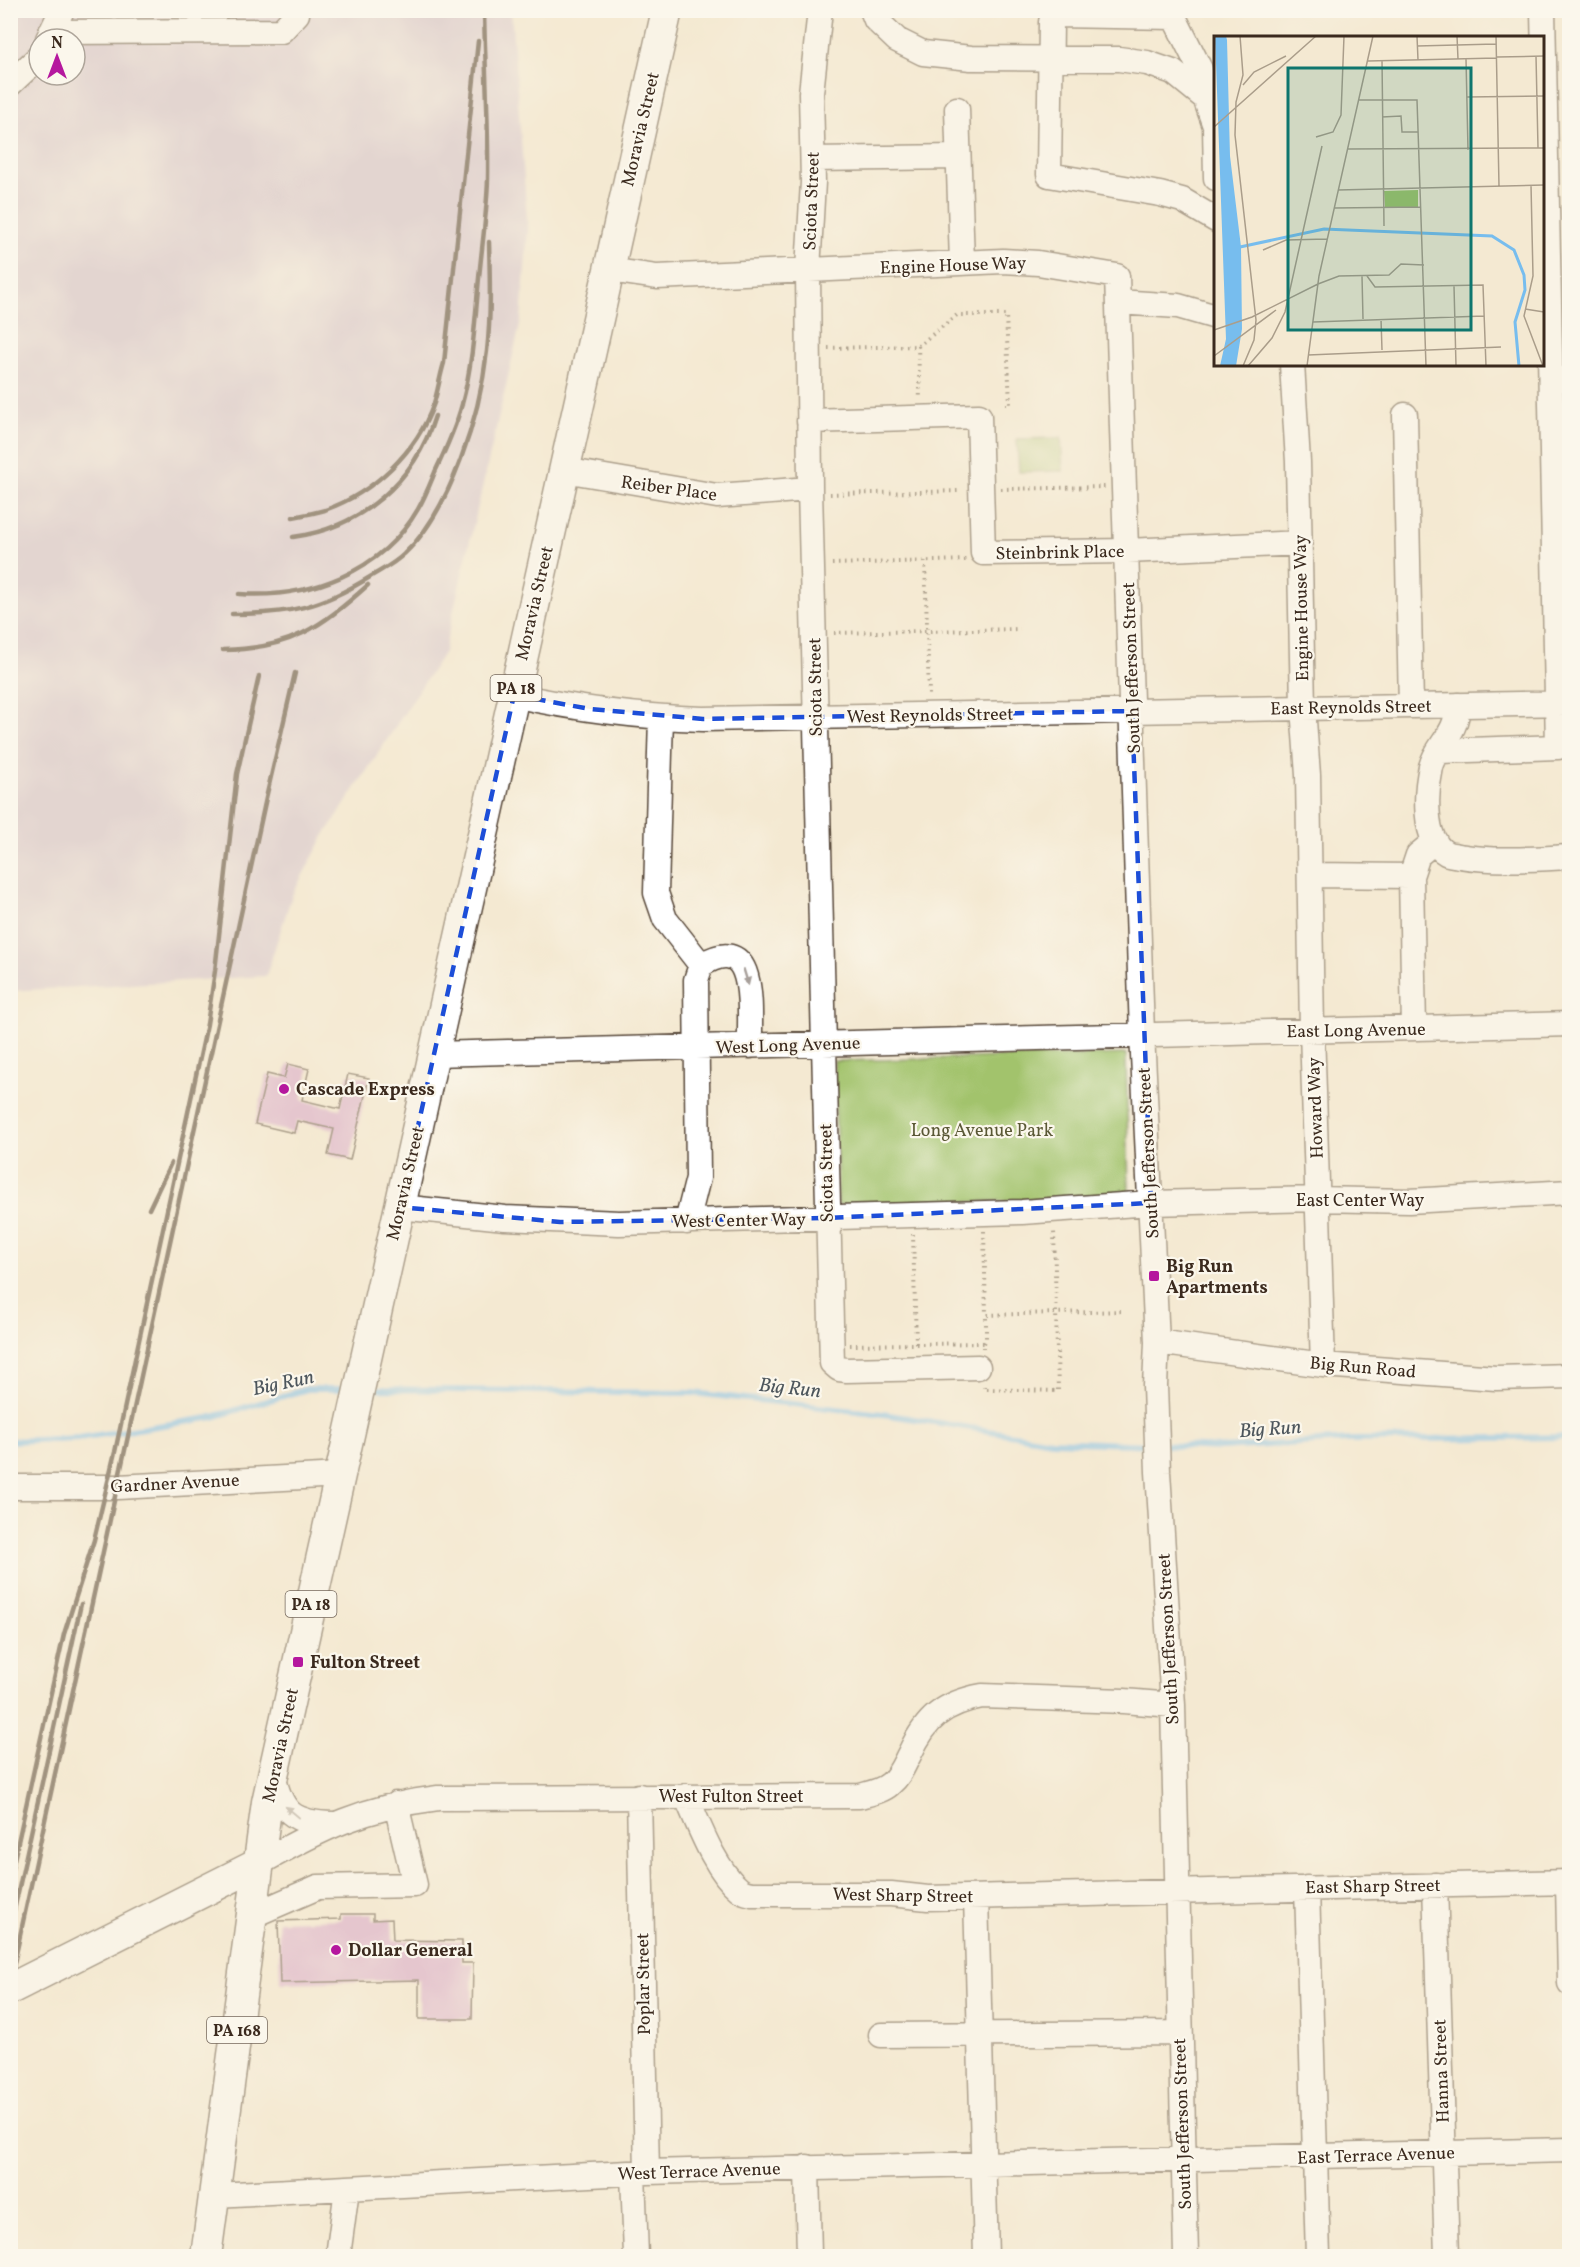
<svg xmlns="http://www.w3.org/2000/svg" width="1580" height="2267" font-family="Vollkorn,serif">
<rect width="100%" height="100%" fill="#fbf7ec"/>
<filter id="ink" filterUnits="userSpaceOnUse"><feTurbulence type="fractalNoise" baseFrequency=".0167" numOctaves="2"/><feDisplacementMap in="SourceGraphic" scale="12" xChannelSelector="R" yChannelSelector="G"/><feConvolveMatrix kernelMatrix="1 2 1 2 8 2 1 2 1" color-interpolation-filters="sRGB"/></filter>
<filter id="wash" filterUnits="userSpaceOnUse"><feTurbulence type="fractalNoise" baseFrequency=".008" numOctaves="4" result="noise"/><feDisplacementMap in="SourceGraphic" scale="24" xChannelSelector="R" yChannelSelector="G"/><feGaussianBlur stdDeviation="1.35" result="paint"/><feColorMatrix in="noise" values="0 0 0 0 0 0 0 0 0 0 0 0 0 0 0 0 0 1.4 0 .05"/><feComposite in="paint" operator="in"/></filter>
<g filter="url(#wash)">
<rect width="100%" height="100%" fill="#f4e9d2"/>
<path fill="#cfbdcf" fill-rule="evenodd" d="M11,11H511L528,230L521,321L444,652L323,838L292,895L266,976L11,991ZM39,39H75V75H39Z"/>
<path fill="#a2c36c" stroke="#6e7645" stroke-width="1.5" d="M1061,438L1063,471L1019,472L1017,439Z
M1126,1054L1129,1198L838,1205L834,1061Z"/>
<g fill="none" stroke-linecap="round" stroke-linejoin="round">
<path stroke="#77bdee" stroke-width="6" d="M368,1389L693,1393L883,1414L1052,1441L1152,1445
M10,1441L79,1438L209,1418L307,1389H352
M1162,1445L1221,1448L1349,1440L1570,1437"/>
</g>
<g id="blocks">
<path fill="#d39bcb" d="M288,1064L309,1069L302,1100L340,1109L348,1074L369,1078L350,1160L328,1155L334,1129L297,1121L294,1133L255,1124L267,1074L284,1078Z
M341,1914H373V1920L392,1919L393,1940L462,1941V1963H473L472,2019H419V1980L280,1983L278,1921L341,1919Z"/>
</g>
</g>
<g filter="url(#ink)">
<use href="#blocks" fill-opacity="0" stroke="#574739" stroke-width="1.5"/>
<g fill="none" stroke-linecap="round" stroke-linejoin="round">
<defs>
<path id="minor" d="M820,10L811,93L813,182L808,270L810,489L832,1363L839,1369L847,1370L978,1367
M872,10L876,20L897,40L923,53L971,58L1119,59L1147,63L1173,72L1205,98L1215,126L1216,178
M51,32L281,31L297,14V10
M48,39L62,10
M10,84L39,57
M1205,98L1200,69L1174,17L1054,15L1051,22L1049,175L1160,194L1182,200L1216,220
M957,109L962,263
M813,159L958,157
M609,270L657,277L1003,261L1038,263L1117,276L1142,1034L1157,1342L1155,1386L1158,1472L1173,1705L1186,2256
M1118,302L1178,306L1216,317
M1292,364L1298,462L1303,707L1308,775L1312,1031L1323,1365
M1405,415L1411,706
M809,421L979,416L983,553L1127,551L1300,543
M564,470L717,496L810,489
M514,695C576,709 639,717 703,719L1570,703
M1458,705C1457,735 1437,744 1431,767C1426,789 1422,840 1446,853C1449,855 1456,855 1459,856C1495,862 1533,859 1570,857
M661,717L656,893L665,919L701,965
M1440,751L1558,747L1543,10
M1310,875L1411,876
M1414,1028L1411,876L1418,855L1435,841
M434,1054L1570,1024
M400,1207L505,1218L619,1223L1022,1212L1151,1203L1318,1199L1409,1201L1570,1192
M687,1222L698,1178L696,980L701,965C759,929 749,1012 750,1046
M1157,1342L1323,1365L1496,1378L1570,1376
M10,1487H118L340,1475
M273,1774C281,1813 293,1823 333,1824
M639,1796L647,2172
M686,1796C698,1823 715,1870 739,1889C742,1892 747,1893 752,1894H891L928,1898L1570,1882
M258,1864C322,1828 364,1807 438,1798L860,1796C871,1793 882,1791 890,1784C900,1776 904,1764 910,1753C926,1718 944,1703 982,1696L1124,1701L1173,1705
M1568,1882L1570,1983
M1435,1885L1447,2256
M1307,1888L1318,2256
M976,1897L986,2256
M251,1916L318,1887L415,1885L396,1804
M881,2035L1179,2033
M807,2167L809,2256
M633,2173L636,2256
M215,2195L647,2172L1570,2150
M338,2256L347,2189"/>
<path id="major" d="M10,1989L258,1864
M206,2256L267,1802L667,10"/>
</defs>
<use href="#minor" stroke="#574739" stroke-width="27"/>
<use href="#major" stroke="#574739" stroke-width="33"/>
<path stroke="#574739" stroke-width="4" stroke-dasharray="1.5 4.5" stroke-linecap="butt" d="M918,346L920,400
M828,348L918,346L957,315H1006L1010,405H1006
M1001,489L1105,487
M830,494L961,491
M925,561L929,695
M832,564L966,560
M834,633L1020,629
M984,1231L986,1315
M913,1234L916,1344
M984,1343L986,1339V1315L1124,1311
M850,1345L984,1343V1348
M984,1386V1389L1058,1391L1054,1231"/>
<use href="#minor" stroke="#fff" stroke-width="24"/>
<use href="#major" stroke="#fff" stroke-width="30"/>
<path stroke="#3b2a1e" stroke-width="4.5" d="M293,517C304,515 315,513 325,510C373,493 417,452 434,403C438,390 440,376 444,363L478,41
M293,537C361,528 415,481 435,416
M239,594C309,599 382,572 418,509C425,497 430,484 435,472C445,451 456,427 462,404C473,363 475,320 479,278C482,245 487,212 488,179C489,123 485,66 484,10
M232,614C289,614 320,608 370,577C381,570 394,564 404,554C451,511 480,414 487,351C491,315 490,279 489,242
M223,650C290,649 320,628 368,585
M149,1209L171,1163
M10,1878L64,1634L94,1540L115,1452L207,1024L215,971L237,774L259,676
M10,1929L81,1604
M10,1982L266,798L295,673"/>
</g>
<defs><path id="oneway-solid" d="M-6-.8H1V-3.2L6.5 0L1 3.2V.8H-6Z" transform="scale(1.5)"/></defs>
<g fill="#a79f9a">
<use href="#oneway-solid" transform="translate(746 977) rotate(73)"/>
<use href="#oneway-solid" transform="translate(292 1812) rotate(-140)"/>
</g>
</g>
<path d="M0 0H1580V2267H0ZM514,695L590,709L703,719L1132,711L1151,1203L827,1218L560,1222L400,1207Z" fill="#f4e9d2" fill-opacity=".55" fill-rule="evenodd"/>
<path fill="none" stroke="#1d4ed8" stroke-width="4.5" stroke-dasharray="12 8" stroke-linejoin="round" d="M514,695L590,709L703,719L1132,711L1151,1203L827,1218L560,1222L400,1207Z"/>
<g fill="#b5179e" stroke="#fbf7ec" stroke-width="2">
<circle cx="284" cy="1089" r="6"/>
<rect x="1148" y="1270" width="12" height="12" rx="3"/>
<rect x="292" y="1656" width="12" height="12" rx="3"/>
<circle cx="336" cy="1950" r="6"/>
</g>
<g text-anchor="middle" stroke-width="4.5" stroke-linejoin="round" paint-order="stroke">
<g fill="#fbf7ec" stroke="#75685c" stroke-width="1.5">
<rect x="490.5" y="675" width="51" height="26" rx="4.5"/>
<rect x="285.5" y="1591" width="51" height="26" rx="4.5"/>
<rect x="207" y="2017" width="60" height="26" rx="4.5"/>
</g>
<g font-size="16" font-weight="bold" fill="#3b2a1e">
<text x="516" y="694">PA 18</text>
<text x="311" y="1610">PA 18</text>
<text x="237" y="2036">PA 168</text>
</g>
<g font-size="18" fill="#3b2a1e" stroke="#fbf7ec">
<text transform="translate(640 129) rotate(-77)" y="6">Moravia Street</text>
<text transform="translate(811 201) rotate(-88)" y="6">Sciota Street</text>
<text transform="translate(953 265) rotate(-2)" y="6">Engine House Way</text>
<text transform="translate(669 488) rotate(8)" y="6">Reiber Place</text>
<text transform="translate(1060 552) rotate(-1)" y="6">Steinbrink Place</text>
<text transform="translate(534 603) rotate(-77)" y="6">Moravia Street</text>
<text transform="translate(1301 608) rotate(-91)" y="6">Engine House Way</text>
<text transform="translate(1131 668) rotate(-92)" y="6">South Jefferson Street</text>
<text transform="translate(815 687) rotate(-91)" y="6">Sciota Street</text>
<text transform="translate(1351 707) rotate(-1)" y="6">East Reynolds Street</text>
<text transform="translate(930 715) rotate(-1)" y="6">West Reynolds Street</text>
<text transform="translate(1356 1030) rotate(-1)" y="6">East Long Avenue</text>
<text transform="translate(788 1045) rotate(-2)" y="6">West Long Avenue</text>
<text transform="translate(1315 1108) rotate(-92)" y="6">Howard Way</text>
<text transform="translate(1148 1153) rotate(-93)" y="6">South Jefferson Street</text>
<text transform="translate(826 1173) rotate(-91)" y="6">Sciota Street</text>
<text transform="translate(405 1183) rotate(-77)" y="6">Moravia Street</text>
<text x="1360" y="1206">East Center Way</text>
<text transform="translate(739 1220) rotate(-1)" y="6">West Center Way</text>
<text transform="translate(1363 1367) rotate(5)" y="6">Big Run Road</text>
<text transform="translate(175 1483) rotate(-3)" y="6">Gardner Avenue</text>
<text transform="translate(1168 1639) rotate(-93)" y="6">South Jefferson Street</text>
<text transform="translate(280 1745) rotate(-78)" y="6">Moravia Street</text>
<text x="731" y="1802">West Fulton Street</text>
<text transform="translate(1373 1886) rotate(-1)" y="6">East Sharp Street</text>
<text transform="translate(903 1895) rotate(1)" y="6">West Sharp Street</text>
<text transform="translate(643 1984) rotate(-91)" y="6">Poplar Street</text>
<text transform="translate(1441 2071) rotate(-92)" y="6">Hanna Street</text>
<text transform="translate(1182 2124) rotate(-92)" y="6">South Jefferson Street</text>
<text transform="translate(1376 2155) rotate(-2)" y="6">East Terrace Avenue</text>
<text transform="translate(699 2171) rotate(-2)" y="6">West Terrace Avenue</text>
</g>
<g font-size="18" font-weight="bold" fill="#3b2a1e" stroke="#fbf7ec" text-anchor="start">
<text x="296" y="1095">Cascade Express</text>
<text x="1166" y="1272">Big Run<tspan x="1166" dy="21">Apartments</tspan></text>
<text x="310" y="1668">Fulton Street</text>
<text x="348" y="1956">Dollar General</text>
</g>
<g font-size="18" fill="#5a5835" stroke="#fbf7ec">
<text x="982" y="1136">Long Avenue Park</text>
</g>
<g font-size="20" font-style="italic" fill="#4d565c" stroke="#fbf7ec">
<text transform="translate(283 1382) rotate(-12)" y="7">Big Run</text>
<text transform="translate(790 1387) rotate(6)" y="7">Big Run</text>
<text transform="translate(1270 1428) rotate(-4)" y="7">Big Run</text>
</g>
</g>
<g transform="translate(1214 36)">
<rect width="330" height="330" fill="#f4e9d2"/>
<path d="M204,154V171H171L170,155Z" fill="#a2c36c"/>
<path d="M1,0H12L13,4L16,120L27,211L28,293L22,330H6L12,303Z" fill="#77bdee"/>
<path fill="none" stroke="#77bdee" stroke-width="3" d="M26,211L110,193L278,200L300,214L310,239L311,254L301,286L305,330"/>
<path fill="none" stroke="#aa9d8a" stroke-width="1.5" d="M26,0L29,39L22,66L21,99L42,284L40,304L29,330M203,0L204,24M243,0L244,23M282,0L285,150M203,10L282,8M322,20L324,112M283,21L330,20M252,23L254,114M168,24L170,190M154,25L283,22M29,49L40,36L72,20M253,61L330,60M144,64H203L212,330M168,81L187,80L188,96H204M0,91L102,0M102,101L119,96L127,79L130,0M134,113L330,112M317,149L319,240L310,280L329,330M124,154L330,149M120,172L207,171M49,214L72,204L113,203M148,240L149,283M153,240L161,251L269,249L272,330M104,248L125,240L175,239L187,228L210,229M240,250L242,330M311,273L330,276M167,283L168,314M99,286L270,280M0,294L38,281L104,248M94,319L287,311M0,320L62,274M34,330L58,302L71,276L108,110M93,330L105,240L159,0"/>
<path fill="#0f766e" fill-opacity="0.15" stroke="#0f766e" stroke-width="3" d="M74,32H257V294H74Z"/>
<rect width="330" height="330" fill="none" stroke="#3b2a1e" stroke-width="3"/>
</g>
<rect width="1580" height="2267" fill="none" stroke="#fbf7ec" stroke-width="36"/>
<g transform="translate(57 57)"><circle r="28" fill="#fbf7ec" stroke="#aea59a" stroke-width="1.5"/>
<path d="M0-4.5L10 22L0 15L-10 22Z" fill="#b5179e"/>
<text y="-9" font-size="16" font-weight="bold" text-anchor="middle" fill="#3b2a1e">N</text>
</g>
</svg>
